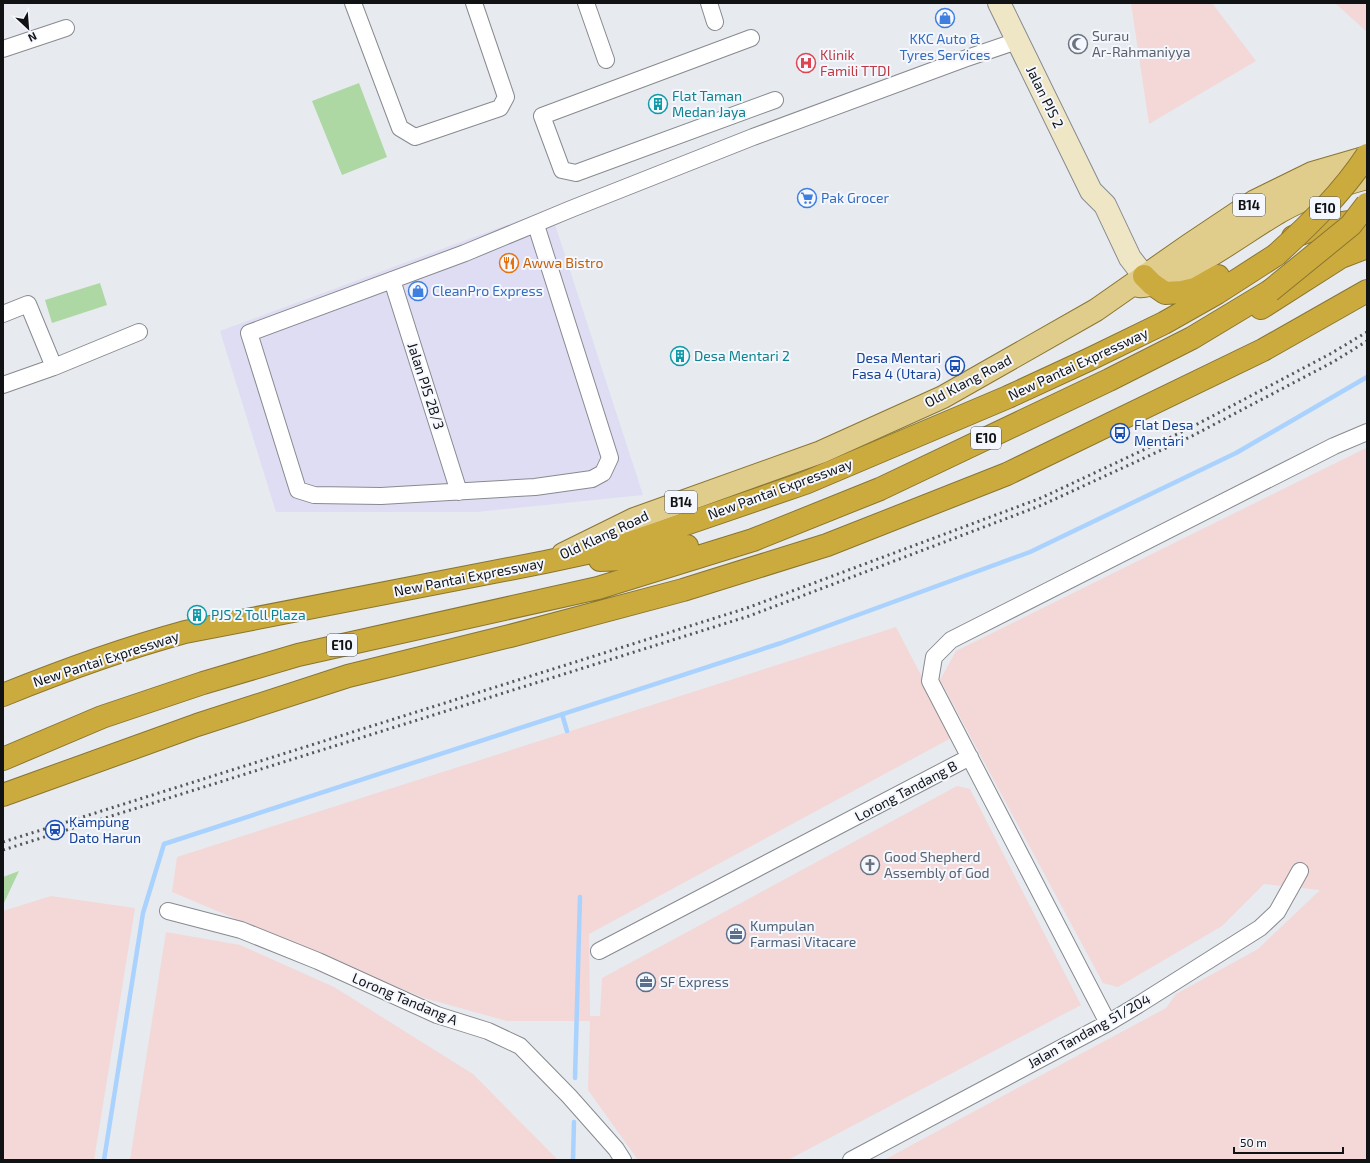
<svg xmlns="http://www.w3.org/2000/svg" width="1370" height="1163" font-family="'Exo 2',sans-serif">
<rect width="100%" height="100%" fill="#e7eaef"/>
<path fill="#dfddf3" d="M550,209L643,495L477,512H276L220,331Z"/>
<path fill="#f3d8d7" d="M1131,3H1212L1256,61L1149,124Z
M1335,3H1367V32Z
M1366,448L1367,1157L1366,1160H884L1166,1008L1176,994L1258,949L1320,890L1264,884L1222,926L1118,987L1103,983L940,680L956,651Z
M896,627L953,737L589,934L590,1016H600L602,978L957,786L970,789L1081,1005L788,1160H638L588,1090L590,1021H507L424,998L172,892L177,857Z
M51,896L135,908L94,1160H3V911Z
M166,932L240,945L334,987L473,1074L558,1160H130Z"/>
<path fill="#add8a3" d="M359,83L387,157L342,175L312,101Z
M100,283L107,305L52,323L45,300Z
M19,871L3,905V877Z"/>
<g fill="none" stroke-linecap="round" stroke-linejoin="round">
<path stroke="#aad2fe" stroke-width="4.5" d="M562,714L567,731
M575,1078L580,897
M104,1160L143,913L164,844L781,643L1030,552L1236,453L1367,377
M573,1160L574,1122"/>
<defs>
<path id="minor" d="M353,3L400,128L415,137L500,108L506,97L474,3
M586,3L606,60
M709,3L715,22
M751,38L542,116L562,170L576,173L775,100
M3,49L66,28
M536,225L610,458L603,473L592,479L535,487L381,496L314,495L298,490L249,333L465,253L571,209L753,137L964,59L1017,41
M392,280L459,492
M3,314L28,304L54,367
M3,385L54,367L139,332
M168,911L241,930L318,961L437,1015L488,1031L520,1046L569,1096L616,1149L623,1160
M599,951L970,757
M1108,1023L930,681L934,657L951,640L1334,446L1367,432
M851,1160L1108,1023L1138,1005L1260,928L1277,912L1300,871"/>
<path id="secondary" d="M999,3L1091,191L1105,205L1130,258L1144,276"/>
<path id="primary" d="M1139,286C1168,290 1252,227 1281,211C1308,196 1337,186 1367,178
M563,554L634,519L821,452L943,397L1096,310L1189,245L1255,201L1312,173L1367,157"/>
<path id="motorway" d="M1293,237C1315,227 1339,223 1364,220
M1333,241L1367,228
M1144,276L1152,284L1165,293L1182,292L1195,289L1218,276
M1261,308L1341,257L1367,247
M600,560C630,559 659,555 687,546
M3,695C62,671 123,649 185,632L545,562L624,545L805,483L1008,397L1088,360L1164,323L1217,293L1276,255
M3,759L102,717L203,683L298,655L598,588L753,540L880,489L1109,380L1192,338L1270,291
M3,795L197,725L348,676L510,636L683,590L827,545L1007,474L1263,350L1367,291"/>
</defs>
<use href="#minor" stroke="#878a8f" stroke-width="18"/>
<use href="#secondary" stroke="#878a8f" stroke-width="24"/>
<use href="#primary" stroke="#8a752f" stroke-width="24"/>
<use href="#motorway" stroke="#8a752f" stroke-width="24"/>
<use href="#minor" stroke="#fff" stroke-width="16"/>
<use href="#secondary" stroke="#efe6c5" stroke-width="22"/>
<use href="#primary" stroke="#e0cd8b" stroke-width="22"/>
<use href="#motorway" stroke="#cbab3e" stroke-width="22"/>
<path stroke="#55575a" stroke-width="3" stroke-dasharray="2 4" stroke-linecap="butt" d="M3,842L747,608L1041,498L1188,429L1330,354L1367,332
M3,850L749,616L1042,505L1192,436L1333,362L1367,341"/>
<defs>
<path id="motorway-bridge" d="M1276,255C1310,224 1342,193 1367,155
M1270,291L1351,225L1367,204"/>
</defs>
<use href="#motorway-bridge" stroke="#8a752f" stroke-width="24" stroke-linecap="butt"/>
<use href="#motorway-bridge" stroke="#cbab3e" stroke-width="22"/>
</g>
<defs>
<symbol id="shop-ring" viewBox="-11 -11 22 22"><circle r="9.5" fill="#f4f7fd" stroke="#3f7fe0" stroke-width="1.5"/><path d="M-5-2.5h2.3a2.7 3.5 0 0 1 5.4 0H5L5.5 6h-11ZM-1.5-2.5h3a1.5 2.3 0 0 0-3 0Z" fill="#3f7fe0"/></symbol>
<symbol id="mosque-ring" viewBox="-11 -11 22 22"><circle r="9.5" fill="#f4f7fd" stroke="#6b7280" stroke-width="1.5"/><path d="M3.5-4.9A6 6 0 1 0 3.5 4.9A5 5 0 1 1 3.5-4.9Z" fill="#6b7280"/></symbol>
<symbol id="hospital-ring" viewBox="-11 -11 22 22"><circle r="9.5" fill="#f4f7fd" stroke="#e0444e" stroke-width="1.5"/><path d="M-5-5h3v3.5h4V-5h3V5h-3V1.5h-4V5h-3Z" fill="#e0444e"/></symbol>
<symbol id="building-ring" viewBox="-11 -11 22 22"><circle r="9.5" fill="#f4f7fd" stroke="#0f9aa8" stroke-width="1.5"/><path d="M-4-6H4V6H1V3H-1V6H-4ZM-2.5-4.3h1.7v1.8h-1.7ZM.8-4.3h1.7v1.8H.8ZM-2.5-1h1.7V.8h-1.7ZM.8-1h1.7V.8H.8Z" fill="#0f9aa8"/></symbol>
<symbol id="supermarket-ring" viewBox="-11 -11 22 22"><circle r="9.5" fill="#f4f7fd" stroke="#3f7fe0" stroke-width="1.5"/><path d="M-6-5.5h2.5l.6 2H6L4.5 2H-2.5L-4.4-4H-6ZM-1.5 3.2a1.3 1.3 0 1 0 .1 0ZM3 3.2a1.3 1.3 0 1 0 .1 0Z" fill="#3f7fe0"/></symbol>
<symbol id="restaurant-ring" viewBox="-11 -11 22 22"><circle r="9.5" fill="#f4f7fd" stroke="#e8710a" stroke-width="1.5"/><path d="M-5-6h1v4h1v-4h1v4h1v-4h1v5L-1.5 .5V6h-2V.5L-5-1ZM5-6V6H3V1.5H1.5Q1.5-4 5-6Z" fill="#e8710a"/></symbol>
<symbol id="bus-ring" viewBox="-11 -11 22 22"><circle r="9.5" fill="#f4f7fd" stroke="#1a4fb4" stroke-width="1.5"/><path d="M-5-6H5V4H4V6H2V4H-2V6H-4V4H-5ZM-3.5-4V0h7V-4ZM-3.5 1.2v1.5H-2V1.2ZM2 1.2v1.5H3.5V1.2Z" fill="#1a4fb4"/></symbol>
<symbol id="station-ring" viewBox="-11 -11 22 22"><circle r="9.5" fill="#f4f7fd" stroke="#1a4fb4" stroke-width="1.5"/><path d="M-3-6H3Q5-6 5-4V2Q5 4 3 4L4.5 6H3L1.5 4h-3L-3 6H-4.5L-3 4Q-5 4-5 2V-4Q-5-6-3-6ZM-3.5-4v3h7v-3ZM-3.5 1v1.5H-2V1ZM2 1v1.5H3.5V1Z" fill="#1a4fb4"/></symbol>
<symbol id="church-ring" viewBox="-11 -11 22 22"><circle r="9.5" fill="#f4f7fd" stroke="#6b7280" stroke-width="1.5"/><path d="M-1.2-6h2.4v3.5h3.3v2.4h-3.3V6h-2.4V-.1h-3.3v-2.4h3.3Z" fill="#6b7280"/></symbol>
<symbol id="office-ring" viewBox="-11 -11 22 22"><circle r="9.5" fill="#f4f7fd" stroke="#5c6f8a" stroke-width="1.5"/><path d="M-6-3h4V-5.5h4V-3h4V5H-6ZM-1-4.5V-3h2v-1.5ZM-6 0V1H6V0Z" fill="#5c6f8a"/></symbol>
</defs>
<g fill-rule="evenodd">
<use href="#shop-ring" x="934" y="7" width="22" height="22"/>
<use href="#mosque-ring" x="1067" y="33" width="22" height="22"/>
<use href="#hospital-ring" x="795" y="52" width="22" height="22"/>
<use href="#building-ring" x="647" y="93" width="22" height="22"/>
<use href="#supermarket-ring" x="796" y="187" width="22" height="22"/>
<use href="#restaurant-ring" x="498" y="252" width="22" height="22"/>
<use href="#shop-ring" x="407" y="280" width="22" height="22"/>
<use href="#building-ring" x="669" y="345" width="22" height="22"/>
<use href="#bus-ring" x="944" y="355" width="22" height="22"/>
<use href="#bus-ring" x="1109" y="422" width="22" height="22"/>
<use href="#building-ring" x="186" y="604" width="22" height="22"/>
<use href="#station-ring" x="44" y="819" width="22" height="22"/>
<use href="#church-ring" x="859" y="854" width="22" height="22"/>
<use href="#office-ring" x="725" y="923" width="22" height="22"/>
<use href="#office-ring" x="635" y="971" width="22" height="22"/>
</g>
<g text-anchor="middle" stroke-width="4" stroke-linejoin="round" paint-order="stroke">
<g fill="#f4f7fd" stroke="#55575a" stroke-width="1">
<rect x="1233" y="194" width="32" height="22" rx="3"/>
<rect x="1310" y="197" width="30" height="22" rx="3"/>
<rect x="971" y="427" width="30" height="22" rx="3"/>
<rect x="665" y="491" width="32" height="22" rx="3"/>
<rect x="327" y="634" width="30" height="22" rx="3"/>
</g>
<g font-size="13" font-weight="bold" fill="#111214">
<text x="1249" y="210">B14</text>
<text x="1325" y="213">E10</text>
<text x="986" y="443">E10</text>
<text x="681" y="507">B14</text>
<text x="342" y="650">E10</text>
</g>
<g font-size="14" fill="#5b616d" stroke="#f4f7fd" text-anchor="start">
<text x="1092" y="41">Surau<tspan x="1092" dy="16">Ar-Rahmaniyya</tspan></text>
<text x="884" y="862">Good Shepherd<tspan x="884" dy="16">Assembly of God</tspan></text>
</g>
<g font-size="14" fill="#366cbe" stroke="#f4f7fd" text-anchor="start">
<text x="945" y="44" text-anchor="middle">KKC Auto &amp;<tspan x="945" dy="16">Tyres Services</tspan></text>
<text x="821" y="203">Pak Grocer</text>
<text x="432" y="296">CleanPro Express</text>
</g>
<g font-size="14" fill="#be3a42" stroke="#f4f7fd" text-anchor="start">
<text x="820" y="60">Klinik<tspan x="820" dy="16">Famili TTDI</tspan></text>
</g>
<g font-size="14" fill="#0d838f" stroke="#f4f7fd" text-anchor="start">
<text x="672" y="101">Flat Taman<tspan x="672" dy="16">Medan Jaya</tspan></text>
<text x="694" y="361">Desa Mentari 2</text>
<text x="211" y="620">PJS 2 Toll Plaza</text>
</g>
<g font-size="14" fill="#111214" stroke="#f4f7fd">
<text transform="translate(1045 97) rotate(64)" y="5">Jalan PJS 2</text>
<text transform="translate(1078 364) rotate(-25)" y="5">New Pantai Expressway</text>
<text transform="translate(968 381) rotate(-28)" y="5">Old Klang Road</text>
<text transform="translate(426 386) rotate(72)" y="5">Jalan PJS 2B/3</text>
<text transform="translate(780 489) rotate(-20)" y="5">New Pantai Expressway</text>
<text transform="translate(604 535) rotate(-25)" y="5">Old Klang Road</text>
<text transform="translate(469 577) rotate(-11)" y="5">New Pantai Expressway</text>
<text transform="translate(106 659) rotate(-18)" y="5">New Pantai Expressway</text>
<text transform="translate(906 791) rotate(-28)" y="5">Lorong Tandang B</text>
<text transform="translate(405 999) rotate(23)" y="5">Lorong Tandang A</text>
<text transform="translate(1089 1031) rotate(-29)" y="5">Jalan Tandang 51/204</text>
</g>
<g font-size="14" fill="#c56008" stroke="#f4f7fd" text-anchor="start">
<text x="523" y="268">Awwa Bistro</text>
</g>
<g font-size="14" fill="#164399" stroke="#f4f7fd" text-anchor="start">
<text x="941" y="363" text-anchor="end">Desa Mentari<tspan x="941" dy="16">Fasa 4 (Utara)</tspan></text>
<text x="1134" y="430">Flat Desa<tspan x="1134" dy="16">Mentari</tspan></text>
<text x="69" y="827">Kampung<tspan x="69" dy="16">Dato Harun</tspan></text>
</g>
<g font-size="14" fill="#4e5e75" stroke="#f4f7fd" text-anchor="start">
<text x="750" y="931">Kumpulan<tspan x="750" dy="16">Farmasi Vitacare</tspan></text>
<text x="660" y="987">SF Express</text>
</g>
</g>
<rect width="1370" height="1163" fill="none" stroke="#111214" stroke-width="8"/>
<g transform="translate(28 28) rotate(154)" stroke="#f4f7fd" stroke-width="3" paint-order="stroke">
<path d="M0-3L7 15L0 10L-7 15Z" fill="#111214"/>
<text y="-6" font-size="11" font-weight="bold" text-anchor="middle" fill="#111214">N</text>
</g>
<path d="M1234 1147v6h109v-6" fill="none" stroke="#111214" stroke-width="2"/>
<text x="1240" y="1147" font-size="12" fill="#111214" stroke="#f4f7fd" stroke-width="3" paint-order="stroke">50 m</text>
</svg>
